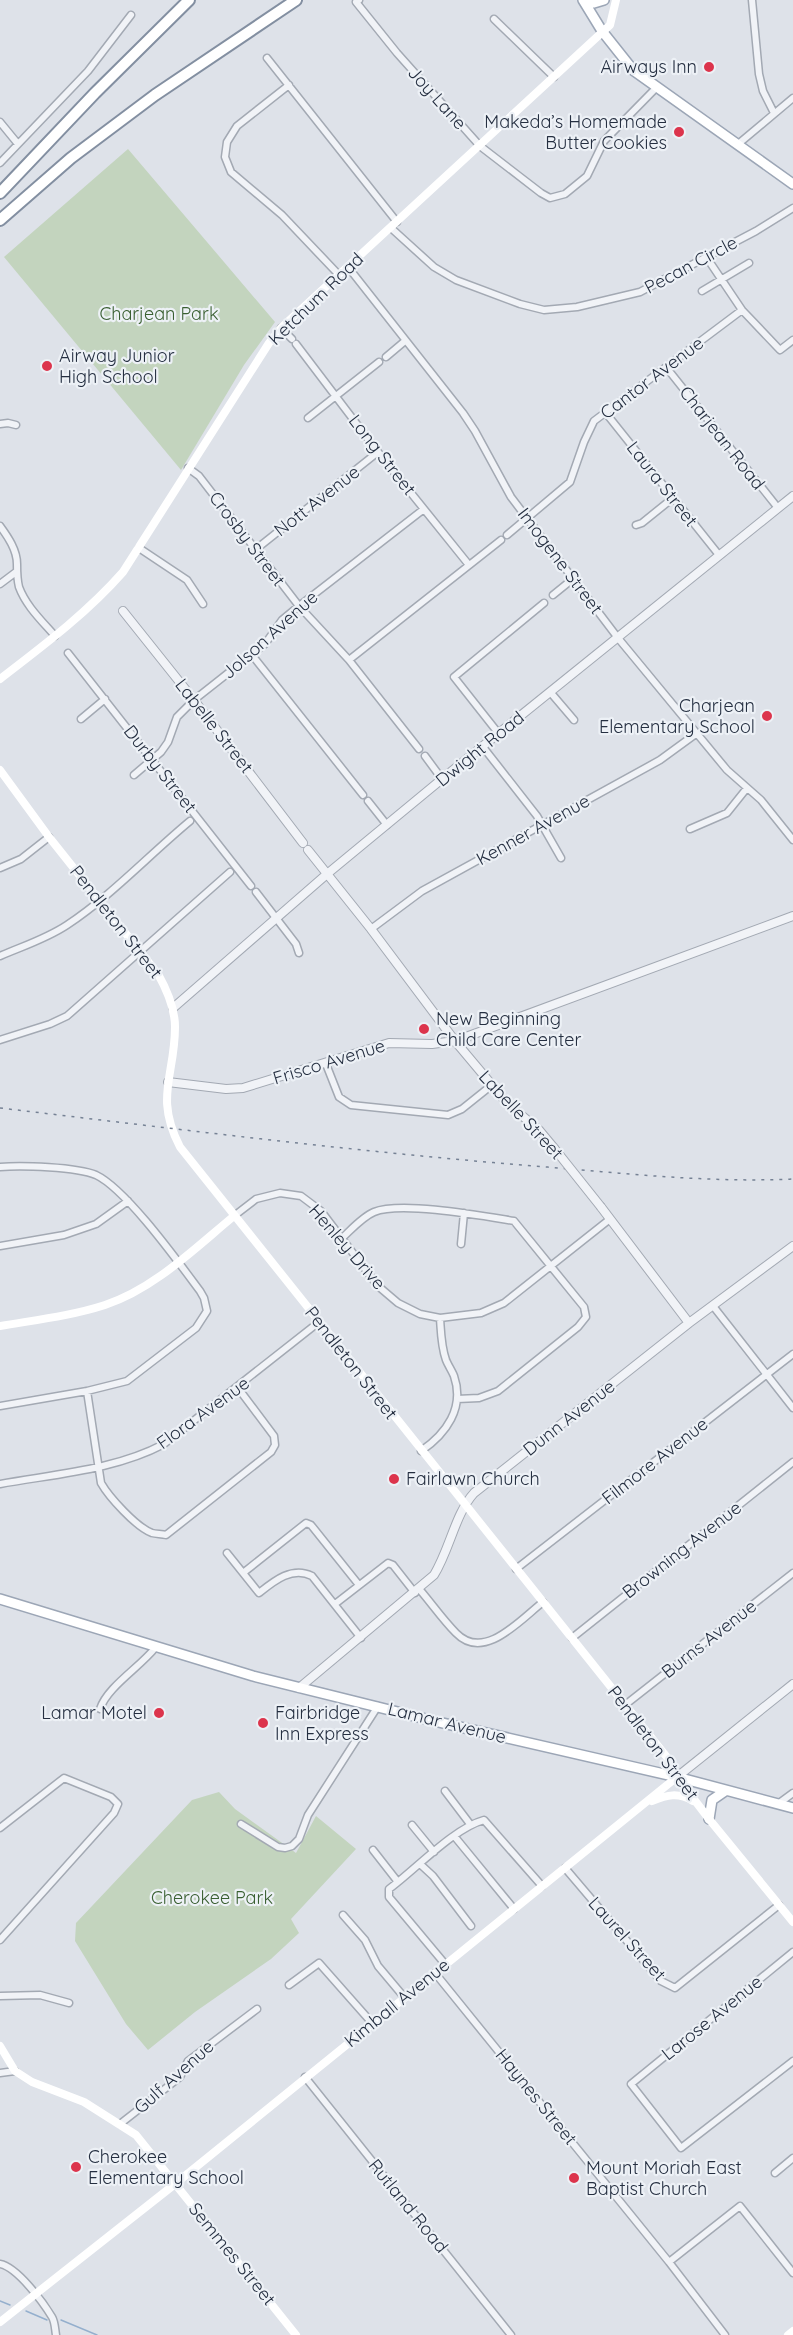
<svg xmlns="http://www.w3.org/2000/svg" width="793" height="2335" font-family="Quicksand,sans-serif">
<rect width="100%" height="100%" fill="#dee2e9"/>
<path fill="#c3d4be" d="M128,149L275,322L244,365L181,470L4,257Z
M219,1792L235,1809L296,1853L316,1816L356,1849L291,1919L299,1933L271,1959L195,2012L148,2050L126,2024L75,1941L76,1923L192,1800Z"/>
<g fill="none" stroke-linecap="round" stroke-linejoin="round">
<path stroke="#94afcd" stroke-width="1.5" d="M0,2301L10,2305
M26,2311L47,2320
M61,2320L97,2335"/>
<defs>
<path id="minor" d="M359,0L356,2L397,53L480,146L541,193L550,198L565,194L587,176L604,141L656,88
M752,0L759,74L763,91L774,113
M494,19L554,77
M267,58L397,222
M289,85L237,126L227,142L225,157L231,172L282,215L339,275
M0,122L18,144
M737,145L793,98
M0,163L88,71L131,15
M391,228L434,267L456,280L520,304L544,310L577,307L640,292L756,231L793,208
M707,258L742,310L780,350L793,340
M348,267L463,413L475,431L511,497L618,638L727,770L761,800L793,840
M702,291L749,263
M281,328L292,339
M296,344L378,452L469,565
M386,357L405,341
M666,367L778,508
M605,412L719,555
M308,418L379,362
M0,424L8,423L16,425
M188,468L199,476L299,606L349,660L419,749
M636,525L642,523L673,498
M0,526C8,537 17,550 17,564C17,572 17,579 19,587C26,606 42,621 55,636
M507,535L570,482L584,442L594,421L742,310
M139,548L187,580L203,604
M255,550L378,452
M0,584L16,572
M553,595L574,578
M68,653L251,886
M252,655L363,795
M349,660L501,540
M551,693L574,720
M81,719L105,699
M499,734L454,677L544,603
M483,747L537,816L561,858
M425,756L442,779
M134,775L161,752L168,742L177,717L194,700L265,644L282,620L299,606L424,509
M368,801L387,825
M690,829L727,813L747,788
M0,868L21,859L49,837
M256,892L296,944L299,953
M371,929L422,891L660,760L697,733
M0,956C23,946 46,939 67,925C111,896 149,855 190,821
M0,1040L50,1024L67,1016L230,872
M326,1064L339,1097L351,1105L448,1115L462,1109L492,1085
M0,1167C21,1165 77,1167 96,1175C126,1189 179,1263 200,1291L204,1298L207,1311L196,1328L127,1381L87,1391L0,1406
M234,1216L256,1199L280,1193L301,1196L321,1211L378,1286L398,1303L420,1314L440,1318L481,1313L504,1303L610,1219
M341,1239C351,1230 362,1217 374,1212C401,1201 483,1216 514,1221L584,1307L586,1317L578,1327L498,1391L479,1398L457,1399
M461,1244L464,1213
M0,1246L64,1235L96,1224L128,1201
M713,1306L793,1408
M87,1391L101,1483C109,1497 136,1527 152,1533C156,1534 162,1534 166,1535L271,1452L275,1445L274,1436L238,1388
M421,1451C446,1434 465,1408 454,1376C452,1371 448,1365 446,1360C441,1346 441,1332 440,1318
M0,1484C55,1474 115,1470 164,1444L319,1322
M227,1553L259,1593C274,1581 292,1566 312,1576L361,1638
M516,1569L793,1354
M243,1573L306,1523L311,1525L359,1585
M420,1590C432,1604 443,1620 456,1633C484,1662 520,1620 543,1602
M335,1604L388,1563L393,1565L415,1593
M572,1638L793,1462
M625,1705L793,1573
M100,1709C107,1687 140,1667 155,1648
M445,1791L470,1824
M778,1804L793,1793
M241,1824L278,1847L285,1848L292,1846L299,1839L308,1815L378,1706
M412,1825L434,1852
M0,1828L64,1778L111,1797L118,1804L114,1813L0,1940
M455,1837L514,1909
M373,1850L398,1882
M420,1864L433,1876L471,1926
M565,1868L661,1981L675,1988L779,1905
M343,1915L365,1940L378,1966L404,1997
M793,1952L631,2084L681,2148L793,2061
M445,1964L389,1897V1889C416,1869 454,1828 484,1820L542,1886
M435,1973L669,2262L725,2335
M289,1985L319,1963L372,2023
M0,1996L40,1995L69,2003
M0,2073L15,2071
M305,2077L511,2335
M120,2124L180,2077L188,2061L257,2009
M775,2173L793,2158
M669,2262L740,2206L793,2273
M0,2264C17,2267 43,2302 52,2317C55,2322 55,2329 56,2335"/>
<path id="tertiary" d="M123,611L194,700L303,843
M308,850L371,929L455,1041L507,1103L539,1130L554,1148
M173,1008L327,874L442,779L793,496
M168,1082L226,1089L243,1088L389,1043L432,1044L455,1041L793,916
M601,1207L689,1323
M299,1688L434,1575C450,1549 455,1514 474,1493L689,1323L793,1246
M677,1777L793,1684"/>
<path id="primary" d="M583,0L602,31L633,70L793,184
M586,0L594,3L604,0
M0,1599L253,1676L434,1721L677,1777L793,1808
M709,1819L712,1800L725,1791"/>
<path id="motorway" d="M0,193L95,93L189,0
M0,220L71,158L155,95L296,0"/>
</defs>
<use href="#minor" stroke="#a3a9b3" stroke-width="9"/>
<use href="#tertiary" stroke="#a3a9b3" stroke-width="10"/>
<use href="#primary" stroke="#9ca6b6" stroke-width="12"/>
<use href="#motorway" stroke="#838fa1" stroke-width="14"/>
<use href="#minor" stroke="#f1f3f7" stroke-width="6"/>
<use href="#tertiary" stroke="#f1f3f7" stroke-width="8"/>
<path stroke="#fff" stroke-width="8" d="M0,679C43,646 87,613 123,572L269,343L281,328L610,25L616,0
M0,770L49,837L158,974C167,990 175,1008 175,1027C175,1076 154,1097 180,1147L670,1761L677,1777L709,1819L793,1922
M0,1326C35,1320 71,1316 105,1305C154,1289 195,1248 234,1216
M652,1801C667,1795 678,1792 693,1801
M0,2046L15,2071L32,2082L84,2102L136,2135L296,2335
M0,2322L175,2184L677,1777
M788,2335L793,2331"/>
<use href="#primary" stroke="#fff" stroke-width="9"/>
<use href="#motorway" stroke="#fff" stroke-width="10"/>
<path stroke="#758194" stroke-width="1.5" stroke-dasharray="3 6" stroke-linecap="butt" d="M0,1108C178,1129 357,1152 535,1166C621,1173 707,1183 793,1179"/>
<defs>
<path id="tertiary-bridge" d="M554,1148L601,1207"/>
</defs>
<use href="#tertiary-bridge" stroke="#a3a9b3" stroke-width="10" stroke-linecap="butt"/>
<use href="#tertiary-bridge" stroke="#f1f3f7" stroke-width="8"/>
</g>
<g fill="#dc344c" stroke="#edf1f6" stroke-width="2">
<circle cx="709" cy="67" r="6"/>
<circle cx="679" cy="132" r="6"/>
<circle cx="47" cy="366" r="6"/>
<circle cx="767" cy="716" r="6"/>
<circle cx="424" cy="1029" r="6"/>
<circle cx="394" cy="1479" r="6"/>
<circle cx="159" cy="1713" r="6"/>
<circle cx="263" cy="1723" r="6"/>
<circle cx="76" cy="2167" r="6"/>
<circle cx="574" cy="2178" r="6"/>
</g>
<g text-anchor="middle" stroke-width="4.5" stroke-linejoin="round" paint-order="stroke">
<g font-size="18" fill="#252f41" stroke="#edf1f6" text-anchor="start">
<text x="697" y="73" text-anchor="end">Airways Inn</text>
<text x="667" y="128" text-anchor="end">Makeda’s Homemade<tspan x="667" dy="21">Butter Cookies</tspan></text>
<text x="59" y="362">Airway Junior<tspan x="59" dy="21">High School</tspan></text>
<text x="755" y="712" text-anchor="end">Charjean<tspan x="755" dy="21">Elementary School</tspan></text>
<text x="436" y="1025">New Beginning<tspan x="436" dy="21">Child Care Center</tspan></text>
<text x="406" y="1485">Fairlawn Church</text>
<text x="147" y="1719" text-anchor="end">Lamar Motel</text>
<text x="275" y="1719">Fairbridge<tspan x="275" dy="21">Inn Express</tspan></text>
<text x="88" y="2163">Cherokee<tspan x="88" dy="21">Elementary School</tspan></text>
<text x="586" y="2174">Mount Moriah East<tspan x="586" dy="21">Baptist Church</tspan></text>
</g>
<g font-size="18" fill="#252f41" stroke="#edf1f6">
<text transform="translate(437 98) rotate(48)" y="6">Joy Lane</text>
<text transform="translate(691 265) rotate(-28)" y="6">Pecan Circle</text>
<text transform="translate(316 299) rotate(-44)" y="6">Ketchum Road</text>
<text transform="translate(652 378) rotate(-37)" y="6">Cantor Avenue</text>
<text transform="translate(722 438) rotate(52)" y="6">Charjean Road</text>
<text transform="translate(382 455) rotate(52)" y="6">Long Street</text>
<text transform="translate(662 484) rotate(52)" y="6">Laura Street</text>
<text transform="translate(317 501) rotate(-38)" y="6">Nott Avenue</text>
<text transform="translate(247 539) rotate(53)" y="6">Crosby Street</text>
<text transform="translate(560 561) rotate(53)" y="6">Imogene Street</text>
<text transform="translate(270 635) rotate(-42)" y="6">Jolson Avenue</text>
<text transform="translate(214 726) rotate(52)" y="6">Labelle Street</text>
<text transform="translate(480 749) rotate(-39)" y="6">Dwight Road</text>
<text transform="translate(160 769) rotate(52)" y="6">Durby Street</text>
<text transform="translate(533 830) rotate(-29)" y="6">Kenner Avenue</text>
<text transform="translate(116 922) rotate(52)" y="6">Pendleton Street</text>
<text transform="translate(329 1062) rotate(-17)" y="6">Frisco Avenue</text>
<text transform="translate(521 1115) rotate(47)" y="6">Labelle Street</text>
<text transform="translate(347 1247) rotate(49)" y="6">Henley Drive</text>
<text transform="translate(351 1363) rotate(52)" y="6">Pendleton Street</text>
<text transform="translate(203 1413) rotate(-36)" y="6">Flora Avenue</text>
<text transform="translate(569 1418) rotate(-38)" y="6">Dunn Avenue</text>
<text transform="translate(655 1461) rotate(-38)" y="6">Filmore Avenue</text>
<text transform="translate(682 1550) rotate(-38)" y="6">Browning Avenue</text>
<text transform="translate(709 1639) rotate(-38)" y="6">Burns Avenue</text>
<text transform="translate(447 1723) rotate(14)" y="6">Lamar Avenue</text>
<text transform="translate(653 1743) rotate(53)" y="6">Pendleton Street</text>
<text transform="translate(627 1939) rotate(48)" y="6">Laurel Street</text>
<text transform="translate(397 2003) rotate(-39)" y="6">Kimball Avenue</text>
<text transform="translate(712 2018) rotate(-39)" y="6">Larose Avenue</text>
<text transform="translate(174 2077) rotate(-42)" y="6">Gulf Avenue</text>
<text transform="translate(536 2097) rotate(51)" y="6">Haynes Street</text>
<text transform="translate(408 2206) rotate(51)" y="6">Rutland Road</text>
<text transform="translate(232 2254) rotate(51)" y="6">Semmes Street</text>
</g>
<g font-size="18" fill="#395f31" stroke="#edf1f6">
<text x="159" y="320">Charjean Park</text>
<text x="212" y="1904">Cherokee Park</text>
</g>
</g>
</svg>
